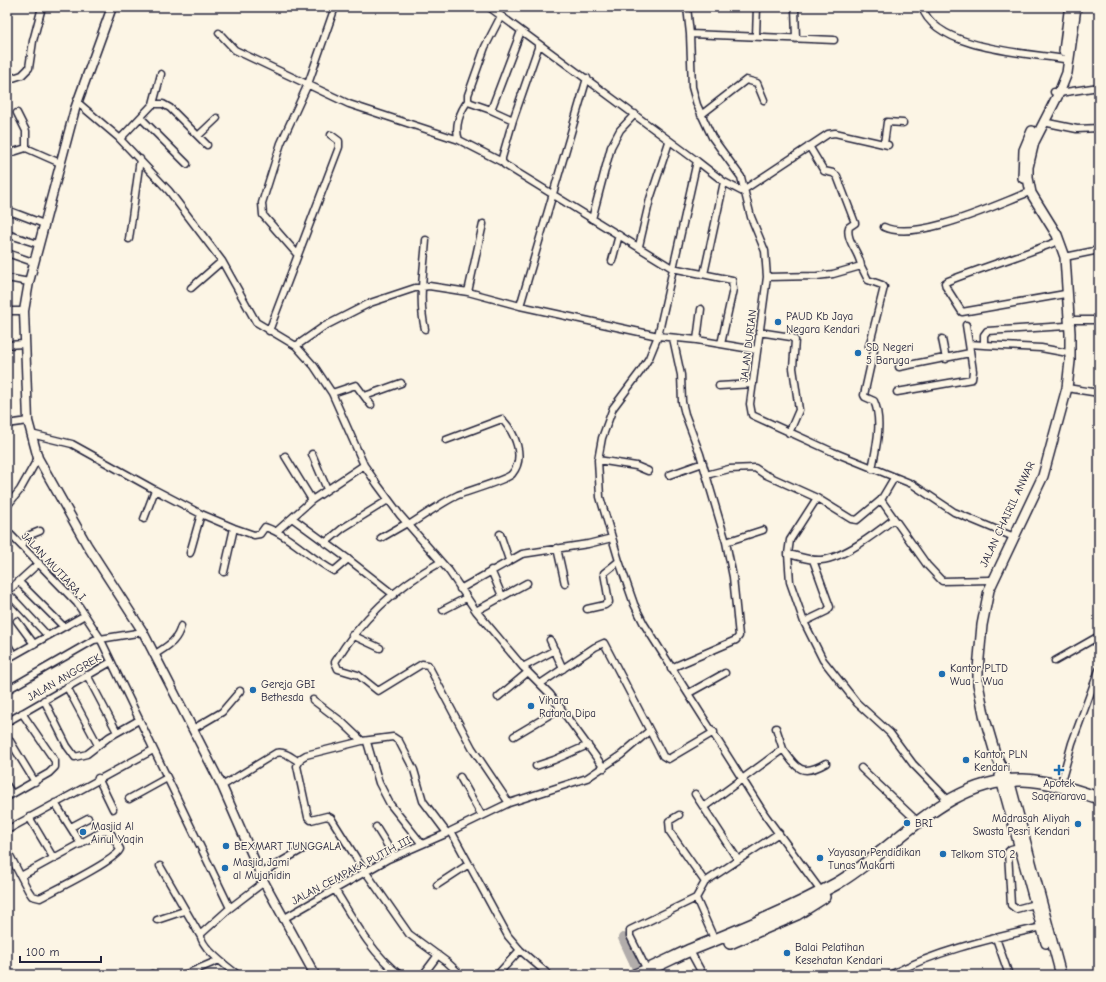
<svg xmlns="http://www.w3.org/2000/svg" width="1106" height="982" font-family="'Comic Neue',sans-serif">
<rect width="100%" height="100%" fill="#fcf5e5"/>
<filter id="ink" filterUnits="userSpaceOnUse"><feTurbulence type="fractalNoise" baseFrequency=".025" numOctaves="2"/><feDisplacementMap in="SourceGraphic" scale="8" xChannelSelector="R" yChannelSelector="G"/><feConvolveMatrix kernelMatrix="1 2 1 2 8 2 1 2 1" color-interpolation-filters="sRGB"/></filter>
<g filter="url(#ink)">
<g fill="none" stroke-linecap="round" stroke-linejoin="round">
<path stroke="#b2adab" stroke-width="10" d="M623,938L640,975"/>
<defs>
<path id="minor" d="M489,7L697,161L658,336L649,358L640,372L613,408L602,438L598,460L600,497L619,561L634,604L644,624L765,815L823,894
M687,7L690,34L692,87L697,105L712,137L741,177L751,217L765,251L767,277L750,404L752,415L833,452L912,484L954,512L1014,537
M795,7L796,39
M922,7C935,49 1026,53 1064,59
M521,31L491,110L513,120L539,45
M219,33L235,50L349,104L459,140L502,162
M690,34L834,40
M756,36L757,7
M7,80L22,75L29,68L33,41L42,7
M1054,92L1059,93L1099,87
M77,102L118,137L169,191L222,261L256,322L296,346L314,366L332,393L364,465L377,484L400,515L449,571L476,611L523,667L550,694L604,768
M153,104L161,74
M491,110L471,103L468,101V95L485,47L501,16
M17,113L26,131V148L60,163
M701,115L746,80L757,83L764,100
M141,118L187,164
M513,120L502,158V162L505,165L672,268L732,280L733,289L721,344
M1043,122L1077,129L1099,128
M198,136L217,118
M120,139L153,104H163L170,108L207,145
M459,140C454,127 460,111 468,101
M884,144L887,122L903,123
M7,154L26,148
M697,161L724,182
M745,189L828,134L835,133L888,145
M7,210L44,224
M592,219L611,147L620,130L635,114
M884,227C917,242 993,206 1027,193
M7,234L38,244
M129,239L140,159
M1056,242C1020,256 984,267 948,281L945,283L946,287L962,312L1065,294
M639,246L650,199L669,142
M7,253L33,262
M297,254L263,215L262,203L281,143L308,84L335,7
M1065,257L1099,250
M612,261L619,235
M861,266L868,280L882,285L884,287L870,343L869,346L874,350L864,395L865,397L874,401C883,421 876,448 872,469
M704,274L724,182L745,193
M767,277L817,276L833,274L861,266C860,253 845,240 849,227L855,223L837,176L833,173L824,171L809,146
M7,278L29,282
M191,288L222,261
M468,292L483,224
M520,306L587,78
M7,311H24
M1070,320H1099
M966,325L969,344
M1066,326L987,331L984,335V345L1041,348L1068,353
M425,329C418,300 424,270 426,240
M269,331L339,147V141L331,135
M759,332L791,337L795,340L793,368L799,410L789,433
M942,339L946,359
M697,340L701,309
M7,345L24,344
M296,346L323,327L370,303L415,288L429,286L468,292L520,306L658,336L697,340L756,350
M899,367L970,353
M719,386L753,384
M1067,388L1099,393
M897,392L972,379L973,371L969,344L984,345
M332,393L356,385L371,405
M365,396L401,383
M7,424L28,421
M31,434L72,444L155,490L201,514L234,528L254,535L260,534L265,527C289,535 311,559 334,571L348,559L292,518
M312,454L327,489
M285,456L312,500
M598,460L636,466L648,471
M669,475L703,463
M706,475L729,469L755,468L764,474L817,498L851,519L857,520L881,500L894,478
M817,498L790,540L788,554L790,582L804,622L823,660L857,703L890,733L913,764L949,801
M881,500L927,565L942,581L990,580
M7,506L20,490L38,458
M144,519L155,490
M409,525C425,515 441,503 458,495C468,491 507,480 512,474C526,457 515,433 502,419L446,440
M7,531L77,603L100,638L230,908
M277,531L312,500L364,465
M500,534L509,560
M381,538L407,523
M726,542L763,530
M325,543L343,528L388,500
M21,545L30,535L40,531
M557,548L565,584
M190,553L201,514
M788,554C798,556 810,561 821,560C844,558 876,533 894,519
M348,559L394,595
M441,562C397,586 361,619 335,662L338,669L358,675L378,691L422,664L428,665L472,748L509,803L587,778L621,755L649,731
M491,570L502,596
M224,572L234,528
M19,582L64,627
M460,589L522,554L588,544L612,538
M7,592L48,636
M7,592L39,563
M587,609L605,605L609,602L604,573L619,561
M443,610L466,598
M476,611L527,583
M17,621L34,644
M804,622L827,611L830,607L813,560
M352,635L380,648
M550,640L563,669
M7,644L14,655
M154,655C167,646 177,642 181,626
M7,659L85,615
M1055,661L1099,636
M523,667L555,650
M671,668L736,640L739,636L733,577L726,542L700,454L685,414L682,402L681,375L673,338
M87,675L117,732
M540,684L595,647L604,643L663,756L668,759L670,758L714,732
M67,687L98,745
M7,690L94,640L143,632
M689,693L725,673
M498,697L528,672
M44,700L67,746L75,757L87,754L109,737L139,720
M313,700L342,722L362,741L393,737L399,741L414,770L423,801L447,833
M7,722L111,662
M776,728L783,749
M193,729L222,712L240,691
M7,736L35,782
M514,736L561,708
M362,741L306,755L301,758L297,766L308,817L311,820L327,816L331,818L358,861L409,934L447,962L461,975
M367,742L379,783L390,804L421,843
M536,766L554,760L588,745
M861,768L918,822
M460,777L482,816
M98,778L113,809
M7,786L12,794
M222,786L276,753C285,751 291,757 299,762
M1060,786L1072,743L1099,670
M695,794L738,860
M7,797L49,773L55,767V761L22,713
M129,799L167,778
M55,803L81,844
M509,803L451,831L508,936L520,950L549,975
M704,807L783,749C797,769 802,777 826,763
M679,815L669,821L670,832L705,882
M29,817L54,859
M71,827L88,818
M376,827L394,856
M7,830L153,750
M1019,847L1011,849L1008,852L1011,905L1016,909L1035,904
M7,850L28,890L32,896L40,898C53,891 117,860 120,849L110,832L105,830L21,876
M160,866L201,937
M260,874L303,849
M437,885L469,864
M334,888C353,919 371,953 400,975
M696,898L705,882L779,833
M696,898L715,941
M283,919L388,859L450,832
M157,920L184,911
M996,938L1009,975
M690,951L703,975
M647,970L630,936V930L696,898
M152,974L156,975
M184,975L219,960
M238,975C228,967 199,947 201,934L230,908L264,882
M423,975L438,955
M497,975L520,950
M890,975C938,950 990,939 1042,927"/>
<path id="tertiary" d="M112,7L75,109L29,282L24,311L28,421L38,458L87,545L143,632L222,786L264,882L315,975"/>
<path id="secondary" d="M1064,51L1069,12
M1023,178L1024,150L1032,131
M1000,776L1046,943
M1061,975L1011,787L995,753L985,719L978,684V669L982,625L989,590L1043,476L1067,388L1070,361V333L1065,257L1057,235L1031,193L1028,178V167L1034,142L1059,93L1067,73L1076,7"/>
<path id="trunk" d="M730,943L797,914L824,897
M635,975C654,968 672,958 690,950C740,930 789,910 836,884C897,849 945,778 1023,780C1049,781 1074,790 1099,798"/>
</defs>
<use href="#minor" stroke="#22223b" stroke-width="9"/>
<use href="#tertiary" stroke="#22223b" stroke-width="11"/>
<use href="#secondary" stroke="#22223b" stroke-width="12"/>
<use href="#trunk" stroke="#22223b" stroke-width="14"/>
<use href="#minor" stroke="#fcf5e5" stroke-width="6"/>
<use href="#tertiary" stroke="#fcf5e5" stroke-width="8"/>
<use href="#secondary" stroke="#fcf5e5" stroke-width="9"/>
<use href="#trunk" stroke="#fcf5e5" stroke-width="11"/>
</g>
</g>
<g fill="#1f6fb2" stroke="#fcf5e5" stroke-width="1.5">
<circle cx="778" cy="322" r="4"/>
<circle cx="858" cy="353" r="4"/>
<circle cx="942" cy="674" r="4"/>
<circle cx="253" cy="690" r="4"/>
<circle cx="531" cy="706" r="4"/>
<circle cx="966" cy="760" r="4"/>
<path d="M1057 764h4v4h4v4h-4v4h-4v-4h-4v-4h4z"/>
<circle cx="907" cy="823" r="4"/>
<circle cx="1078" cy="824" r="4"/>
<circle cx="83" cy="832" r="4"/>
<circle cx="226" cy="846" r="4"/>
<circle cx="943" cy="854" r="4"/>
<circle cx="820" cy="858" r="4"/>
<circle cx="225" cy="868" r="4"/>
<circle cx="787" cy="953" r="4"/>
</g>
<g text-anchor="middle" stroke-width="3" stroke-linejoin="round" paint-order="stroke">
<g font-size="11" fill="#22223b" stroke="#fcf5e5" text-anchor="start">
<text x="786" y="320">PAUD Kb Jaya<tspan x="786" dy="13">Negara Kendari</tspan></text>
<text x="866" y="351">SD Negeri<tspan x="866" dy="13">5 Baruga</tspan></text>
<text x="950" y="672">Kantor PLTD<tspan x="950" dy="13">Wua - Wua</tspan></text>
<text x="261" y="688">Gereja GBI<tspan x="261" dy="13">Bethesda</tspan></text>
<text x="539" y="704">Vihara<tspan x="539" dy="13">Ratana Dipa</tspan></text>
<text x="974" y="758">Kantor PLN<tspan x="974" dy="13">Kendari</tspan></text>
<text x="1059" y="787" text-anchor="middle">Apotek<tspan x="1059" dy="13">Saqenarava</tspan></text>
<text x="1070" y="822" text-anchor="end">Madrasah Aliyah<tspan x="1070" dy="13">Swasta Pesri Kendari</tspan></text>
<text x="915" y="827">BRI</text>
<text x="91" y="830">Masjid Al<tspan x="91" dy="13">Ainul Yaqin</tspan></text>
<text x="234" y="850">BEXMART TUNGGALA</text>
<text x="828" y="856">Yayasan Pendidikan<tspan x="828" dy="13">Tunas Makarti</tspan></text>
<text x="951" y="858">Telkom STO 2</text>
<text x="233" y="866">Masjid Jami<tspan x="233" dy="13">al Mujahidin</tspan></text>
<text x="795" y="951">Balai Pelatihan<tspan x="795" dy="13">Kesehatan Kendari</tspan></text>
</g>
<g font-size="11" fill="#22223b" stroke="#fcf5e5">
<text transform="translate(748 346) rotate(-83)" y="4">JALAN DURIAN</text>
<text transform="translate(1007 514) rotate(-65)" y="4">JALAN CHAIRIL ANWAR</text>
<text transform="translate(54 566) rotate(47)" y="4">JALAN MUTIARA I</text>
<text transform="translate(64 677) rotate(-30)" y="4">JALAN ANGGREK</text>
<text transform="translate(351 870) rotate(-28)" y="4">JALAN CEMPAKA PUTIH III</text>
</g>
</g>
<rect width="1106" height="982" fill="none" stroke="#fcf5e5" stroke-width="24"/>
<rect x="12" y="12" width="1082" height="958" fill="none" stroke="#22223b" stroke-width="1.5" filter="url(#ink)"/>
<path d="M20 956v6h81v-6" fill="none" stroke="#22223b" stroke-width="2"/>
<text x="26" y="956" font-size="12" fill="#22223b" stroke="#fcf5e5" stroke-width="3" paint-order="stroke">100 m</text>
</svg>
